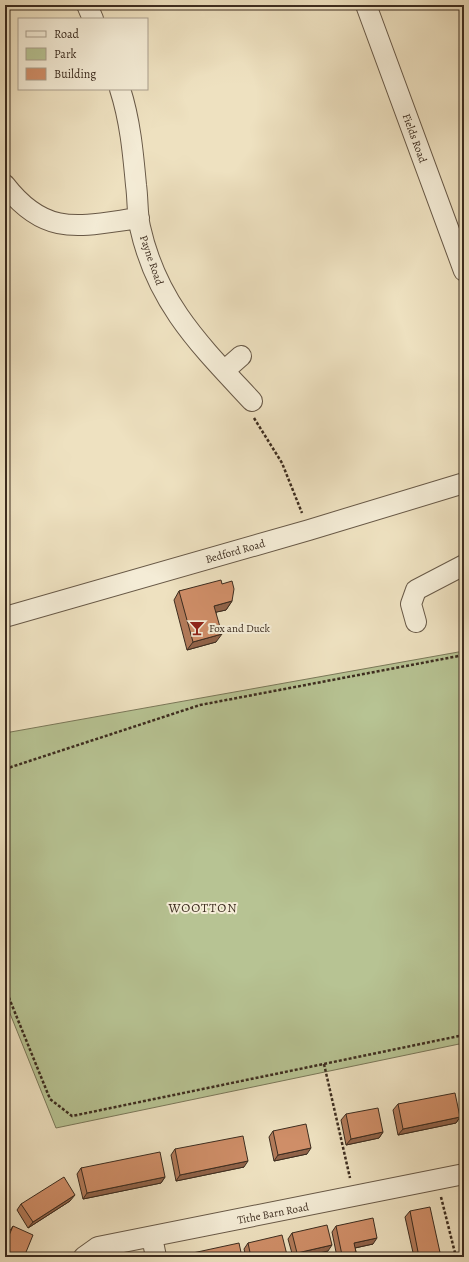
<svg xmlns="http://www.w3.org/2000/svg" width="469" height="1262" font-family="Alegreya,serif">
<rect width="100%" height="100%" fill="#eee1c0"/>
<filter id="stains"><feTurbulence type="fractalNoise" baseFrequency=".005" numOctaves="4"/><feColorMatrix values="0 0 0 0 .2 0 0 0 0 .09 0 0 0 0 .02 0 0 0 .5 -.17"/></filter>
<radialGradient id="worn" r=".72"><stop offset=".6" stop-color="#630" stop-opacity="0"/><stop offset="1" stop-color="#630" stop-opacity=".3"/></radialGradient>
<path fill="#b7c393" stroke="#7a7859" d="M464,651V1043L56,1128L5,1001V733Z"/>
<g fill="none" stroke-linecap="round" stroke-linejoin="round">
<defs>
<path id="minor" d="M87,5L93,19
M366,5L464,271
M120,89C130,120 133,152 136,185C138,199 137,214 140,227C157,304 201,346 252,401
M5,185C46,238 80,226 139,218
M224,371L241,356
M5,617L309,530L464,483
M416,622L411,604L416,590L464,565
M152,1237L156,1257
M84,1257L98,1247L464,1174"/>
</defs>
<use href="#minor" stroke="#685947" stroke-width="22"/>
<path stroke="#3c2c1f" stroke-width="2.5" stroke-dasharray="3 2" stroke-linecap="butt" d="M254,418L282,463L302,513
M5,769L200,705L464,655
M5,988L50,1099L72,1116L464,1035
M324,1064L350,1178
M441,1197L456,1257"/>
<use href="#minor" stroke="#f4ecd6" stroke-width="20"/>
</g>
<path fill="#b27a59" stroke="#3c2c1f" d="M222,584L232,601L226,610L216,612V642L187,650L174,600L179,591Z
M398,1104L460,1117L456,1123L398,1135L393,1110Z
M346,1114L383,1132L379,1138L346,1145L341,1120Z
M273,1131L307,1154L274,1161L269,1137Z
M175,1149L244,1167L176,1181L171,1155Z
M81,1168L165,1177L161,1183L83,1199L77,1174Z
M70,1201L28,1228L17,1210L21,1204Z
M410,1211L441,1257H414L405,1217Z
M13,1226L5,1257V1241L9,1232Z
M336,1226L373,1244L355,1248L356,1252L353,1257H337L332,1232Z
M292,1233L328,1251L301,1257H293L288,1239Z
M248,1243L287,1255L286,1257H246L244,1249Z"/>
<path fill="#916349" stroke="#3c2c1f" d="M232,601L226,610L208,614L214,606Z
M222,634L216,642L187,650L193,642Z
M460,1117L456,1123L398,1135L403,1129Z
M383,1132L379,1138L346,1145L351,1139Z
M311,1148L307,1154L274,1161L278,1155Z
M248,1161L244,1167L176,1181L180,1175Z
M165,1177L161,1183L83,1199L87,1193Z
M75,1195L70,1201L28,1228L33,1222Z
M377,1238L373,1244L350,1249L354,1243Z
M332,1245L328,1251L301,1257H294L297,1253Z
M356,1252L353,1257H341L342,1255Z"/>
<path fill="#cf8e68" stroke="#3c2c1f" d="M221,580L222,584L232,581L234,589L232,601L214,606L222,634L193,642L179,591Z
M455,1093L460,1117L403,1129L398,1104Z
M378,1108L383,1132L351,1139L346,1114Z
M306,1124L311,1148L278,1155L273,1131Z
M243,1136L248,1161L180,1175L175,1149Z
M160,1152L165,1177L87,1193L81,1168Z
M64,1177L75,1195L33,1222L21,1204Z
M430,1207L441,1257H419L410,1211Z
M373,1218L377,1238L354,1243L356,1252L342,1255L336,1226Z
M327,1225L332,1245L297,1253L292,1233Z
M13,1226L33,1235L24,1257H5V1245Z
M282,1235L287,1255L279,1257H251L248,1243Z
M239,1243L242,1257H188V1254Z"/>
<defs>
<symbol id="bar-bare" viewBox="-9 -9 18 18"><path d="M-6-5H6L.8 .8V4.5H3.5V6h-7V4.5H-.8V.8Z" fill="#8f2418" stroke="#f4ecd6" stroke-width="2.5" paint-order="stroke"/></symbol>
</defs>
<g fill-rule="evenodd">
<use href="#bar-bare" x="186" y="617" width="22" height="22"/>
</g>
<g text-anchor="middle" stroke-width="4" stroke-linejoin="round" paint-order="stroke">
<g font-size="11" fill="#3c2c1f" stroke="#f4ecd6">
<text transform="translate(415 138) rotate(70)" y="4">Fields Road</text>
<text transform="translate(152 260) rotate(71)" y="4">Payne Road</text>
<text transform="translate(235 551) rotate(-16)" y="4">Bedford Road</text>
<text transform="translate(273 1213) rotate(-11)" y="4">Tithe Barn Road</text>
</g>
<g font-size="11" fill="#3c2c1f" stroke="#f4ecd6" text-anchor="start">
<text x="209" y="632">Fox and Duck</text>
</g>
<g font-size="13" letter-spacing="1" fill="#3c2c1f" stroke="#f4ecd6">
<text x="203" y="912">WOOTTON</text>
</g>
</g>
<rect width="469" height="1262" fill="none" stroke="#eee1c0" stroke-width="20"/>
<rect x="6" y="6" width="457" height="1250" fill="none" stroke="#3c2c1f" stroke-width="2"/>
<rect x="10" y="10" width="449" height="1242" fill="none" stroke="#3c2c1f"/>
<rect x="18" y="18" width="130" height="72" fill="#f4ecd6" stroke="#aa9f8d"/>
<rect x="26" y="31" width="20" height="6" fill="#f4ecd6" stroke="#aa9f8d"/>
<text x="54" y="38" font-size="12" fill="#3c2c1f">Road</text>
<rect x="26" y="48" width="20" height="12" fill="#b7c393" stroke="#aa9f8d"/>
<text x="54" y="58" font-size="12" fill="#3c2c1f">Park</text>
<rect x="26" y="68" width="20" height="12" fill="#cf8e68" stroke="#aa9f8d"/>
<text x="54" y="78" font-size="12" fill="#3c2c1f">Building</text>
<rect width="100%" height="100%" filter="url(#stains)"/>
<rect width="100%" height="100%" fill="url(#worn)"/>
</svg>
